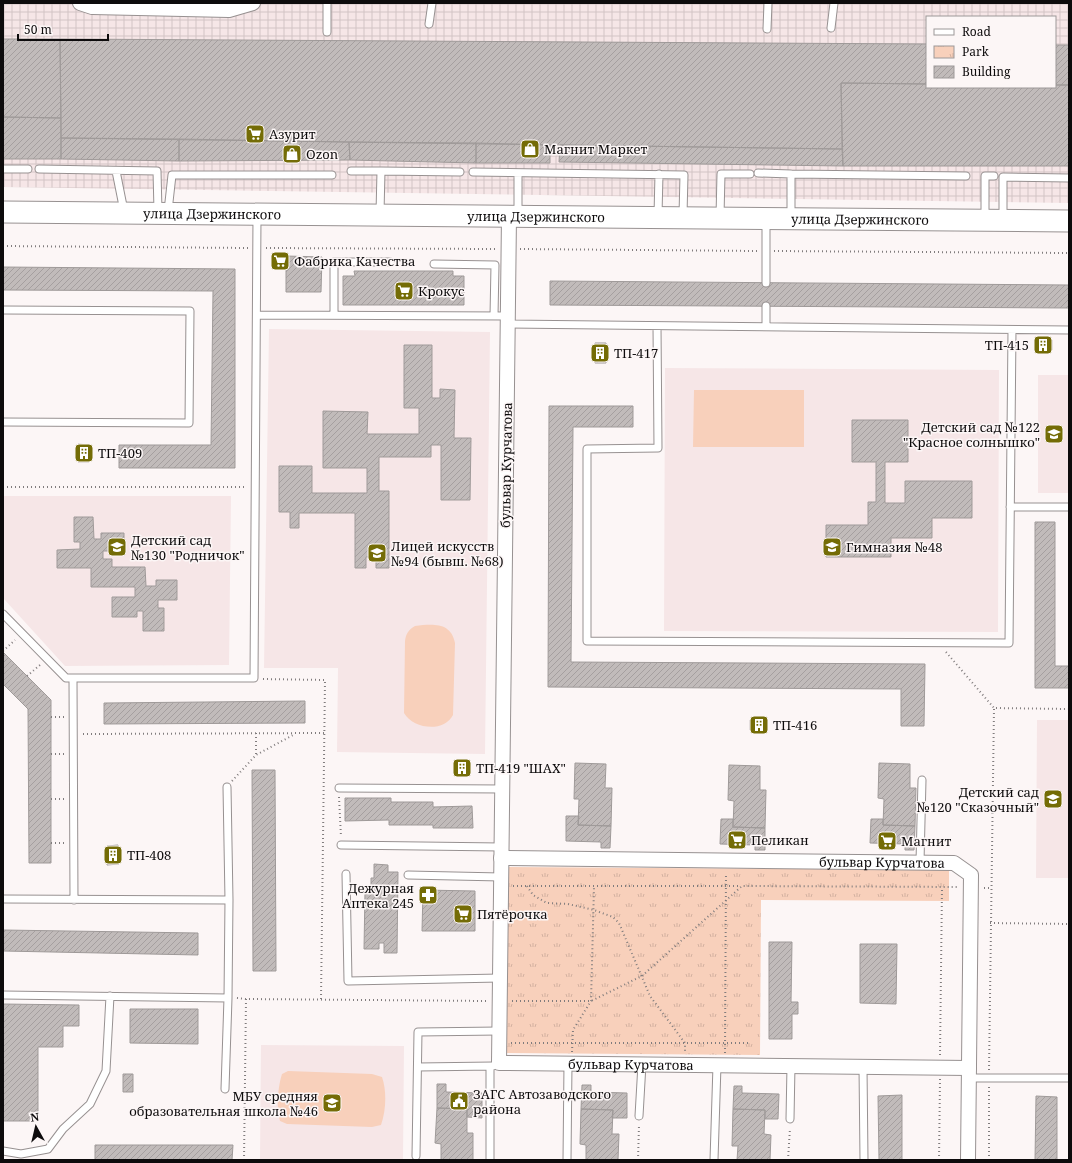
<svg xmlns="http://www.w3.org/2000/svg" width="1072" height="1163" font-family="'Noto Serif',serif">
<defs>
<pattern id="industrial-grid" width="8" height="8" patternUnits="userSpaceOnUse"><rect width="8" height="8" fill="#f6e6e7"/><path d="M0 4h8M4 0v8" fill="none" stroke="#d2c4c5"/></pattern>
<pattern id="park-tufts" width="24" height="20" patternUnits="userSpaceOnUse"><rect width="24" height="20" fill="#f8d0bb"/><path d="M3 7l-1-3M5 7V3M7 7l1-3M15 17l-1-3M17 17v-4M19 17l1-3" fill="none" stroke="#d3b1a0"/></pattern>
<pattern id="building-hatch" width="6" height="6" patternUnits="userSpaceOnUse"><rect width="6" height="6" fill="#c1bbba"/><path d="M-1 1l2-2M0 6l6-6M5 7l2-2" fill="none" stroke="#a59f9f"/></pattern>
</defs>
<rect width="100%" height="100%" fill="#fcf6f6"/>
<path fill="#f6e6e7" d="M269,329L490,332L485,754L337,752L338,668H264Z
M665,368L999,370L998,632L664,631Z
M1038,375H1069V493H1038Z
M3,496H231L229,665L65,666L3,598Z
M1037,720H1069V878H1036Z
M261,1045L404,1046L403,1160H260Z"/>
<path fill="url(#industrial-grid)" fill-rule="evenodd" d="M3,3H1069V203L3,187ZM927,17H1055V87H927Z"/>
<path fill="url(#park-tufts)" d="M507,867L949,870V901L761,900L760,1055L506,1053Z"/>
<path fill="#f8d0bb" d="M694,390H804V447H693Z
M415,626C433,624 451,622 455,643L453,715C444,733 413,729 404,713L405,641C406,634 408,630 415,626Z
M288,1071L372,1074L382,1077C387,1091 386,1111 381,1125L372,1127L287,1124L280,1121C276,1109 278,1086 282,1074Z"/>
<path fill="url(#building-hatch)" stroke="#9f9a99" d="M3,39H60L61,118L3,117Z
M60,39L927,44V84L841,83L842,149L61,138Z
M1055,45H1069V85H1055Z
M841,83L927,84V87H1055V85H1069V166H843Z
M3,117L61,118V159H3Z
M61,138L179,139V161L61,159Z
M179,139L349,142L350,160L179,161Z
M349,142L476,143V163L350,160Z
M476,143L550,145V163H476Z
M560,145L842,149L843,166L559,162Z
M286,256L322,257L321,292H286Z
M3,267L235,269V468H119V445H211L213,291L3,290Z
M354,271H453V276H464V305H343V276H355Z
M550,281L1069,285V308L550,305Z
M1035,340H1052V350H1035Z
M595,343H606V363H595Z
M404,345H432V398H440V389L455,390L454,438H471L470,500H441V445H431V457H379V491H389V568H376V557H366V568H355V513H299V528H290V512H279V466H312V493H367V468H323V411L368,412L367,434H419V408H404Z
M549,406H633V427H573L571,662L925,664L924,726H901V689L548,687Z
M852,420H908V462H885V503H905V481H972V518H932V538H891V557H826V525H868V502H876V462H852Z
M78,444L89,445V462H78Z
M74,517H93L94,539H101V533H124V551H103V559H112V567H145L146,586H156V580H177V600H158V608H164V631H143V611H137V617H112V597H135V587H91V568H57V550L80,549V542H74Z
M1035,522H1055V666H1069V688H1035Z
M3,652L51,700V863H29L28,709L3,684Z
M305,701V723L104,724V703Z
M750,720H767V730H750Z
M454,763H469V772H454Z
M575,763L606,764L605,788H612L611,826L578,825L579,799H574Z
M879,763L910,764V788H916L915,826L883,825L884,799L878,798Z
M729,765L760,766V790H766L765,828L733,827L734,801L728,800Z
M252,770H275L276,971H253Z
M345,798H391V802H433V807L472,806L473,828H433V825H389V820L345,821Z
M566,816H579L578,825L611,826L610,848H601V842L566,841Z
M721,819H733V827L765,828V850H755V845L720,844Z
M871,819H883V825L915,826L914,850H905V844L870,843Z
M118,845L119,864L107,865V846Z
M374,864L388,865V872H398L397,953H384V943H379V949H364L365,892H371V878H374Z
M423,890L475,891V931H422Z
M3,930L198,933V955L3,951Z
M769,942H792L791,1002H798V1014H792V1039H769Z
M860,944H897L896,1004L860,1003Z
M3,1004L79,1005V1026H63V1047H38V1121H3Z
M130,1009H198V1044L130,1043Z
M123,1074H133V1092H123Z
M437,1084H446V1092L482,1093V1118L467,1117V1109L437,1108Z
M582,1085H591V1092L627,1093V1118H612L613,1110L581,1109Z
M734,1086H742V1093L779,1094L778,1119H765V1110L733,1109Z
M902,1095V1160H879L878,1096Z
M1036,1096L1057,1097V1160H1035Z
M437,1108L467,1109V1133H473V1160H441V1144L435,1143Z
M581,1109L613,1110L612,1134H619L618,1160H586V1145L580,1144Z
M733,1109L765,1110L764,1134L771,1135L770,1160H737L738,1146H732Z
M95,1145H233L232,1160H95Z"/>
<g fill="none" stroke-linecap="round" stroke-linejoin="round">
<defs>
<path id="lane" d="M429,24L432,3
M831,28L834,3
M767,29L768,3
M327,32V3
M3,169H28
M39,169L157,171L158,211
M116,171L124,211
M351,171H381
M473,172L684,175L683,215
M518,173V215
M758,173L791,174
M168,211L172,175H332
M380,213L381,171L460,172
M658,215L659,174
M720,216L721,174H750
M791,216V174L966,176
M985,218V176H994
M1003,218V177L1069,178
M434,264L495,265L494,316
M766,283V221
M766,306V327
M3,310L190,311L189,423L3,422
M257,315L508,316
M334,315V262H390
M508,324L1069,330
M657,326L658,448L587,449V641L1009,643L1012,330
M1010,507H1069
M3,614L66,678H254L257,217
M73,679L74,900
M339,788L502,789
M341,845L501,847
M920,862L922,780
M346,874L348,981L500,978
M408,875L501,877
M3,899L229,900L227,787
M3,995L228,998L229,900
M418,1067L493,1066
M863,1067L864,1160
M969,1078H1069
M225,1089L228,998
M639,1116L642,1064
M790,1119L791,1066
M3,1151L21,1154L48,1149L63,1129L90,1104L106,1071L110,996
M416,1156L418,1032L499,1031
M490,1160V1067
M567,1160L568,1064
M714,1160L717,1065"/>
<g id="street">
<path d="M80,3L92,7L229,10L253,3"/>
<path id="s1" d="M509,216L499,1063L969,1068"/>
<path id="s2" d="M501,858L954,863L971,875L968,1160"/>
</g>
<g id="secondary">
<path id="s3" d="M3,212L1069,221"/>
</g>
</defs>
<use href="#lane" stroke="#979191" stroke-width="9"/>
<use href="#street" stroke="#979191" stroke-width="16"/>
<use href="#secondary" stroke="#979191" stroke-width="23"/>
<path stroke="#807c7d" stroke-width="2" stroke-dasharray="1 3" stroke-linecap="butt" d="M3,246L248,248
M266,248L496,249
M520,249L758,251
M774,251L1069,253
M3,487H246
M3,651L15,640
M946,652L994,708
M27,676L40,665
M263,679L325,680L321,999
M51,717H64
M256,733V755
M83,734L324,733
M51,754H64
M232,781L256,755L295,734
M339,797L341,837
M51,799H64
M51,843H65
M513,886H741
M527,886L533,895L547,903L568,904L594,910L613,917L619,923L650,996L685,1043V1052
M984,888H991
M990,923L1069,924
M237,998L246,999
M512,1001H591L642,976L742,886L959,887
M511,1043H748
M572,1052L573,1030L591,1001L594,887
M725,1053L726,873
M940,1055L942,887
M989,1070L994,708L1069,709
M244,1160L246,999L488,1001
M638,1160L639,1125
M788,1160L790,1128
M939,1160L940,1079
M989,1160V1086"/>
<use href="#lane" stroke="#fff" stroke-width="7"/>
<use href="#street" stroke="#fff" stroke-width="14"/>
<use href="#secondary" stroke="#fff" stroke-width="21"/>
</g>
<defs>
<symbol id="supermarket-square" viewBox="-11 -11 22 22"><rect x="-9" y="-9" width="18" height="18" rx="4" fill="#746c06" stroke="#fcf6f6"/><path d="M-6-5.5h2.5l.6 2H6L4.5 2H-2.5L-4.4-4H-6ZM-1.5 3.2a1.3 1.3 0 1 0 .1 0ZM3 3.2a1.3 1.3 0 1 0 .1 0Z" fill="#fff"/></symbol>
<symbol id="shop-square" viewBox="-11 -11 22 22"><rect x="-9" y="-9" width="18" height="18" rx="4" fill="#746c06" stroke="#fcf6f6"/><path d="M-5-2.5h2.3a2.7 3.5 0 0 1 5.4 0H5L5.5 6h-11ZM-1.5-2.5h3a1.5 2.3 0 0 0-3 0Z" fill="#fff"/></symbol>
<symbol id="building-square" viewBox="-11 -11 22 22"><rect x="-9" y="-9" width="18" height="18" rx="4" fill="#746c06" stroke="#fcf6f6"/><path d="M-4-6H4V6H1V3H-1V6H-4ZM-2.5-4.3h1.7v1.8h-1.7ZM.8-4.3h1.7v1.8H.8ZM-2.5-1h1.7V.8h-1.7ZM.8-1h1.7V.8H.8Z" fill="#fff"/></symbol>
<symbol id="school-square" viewBox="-11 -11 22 22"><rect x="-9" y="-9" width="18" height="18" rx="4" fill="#746c06" stroke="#fcf6f6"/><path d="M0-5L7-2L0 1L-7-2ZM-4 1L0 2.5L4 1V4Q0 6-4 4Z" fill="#fff"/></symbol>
<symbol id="pharmacy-square" viewBox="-11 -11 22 22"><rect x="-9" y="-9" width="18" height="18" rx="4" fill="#746c06" stroke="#fcf6f6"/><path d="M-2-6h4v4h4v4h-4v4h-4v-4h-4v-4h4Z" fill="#fff"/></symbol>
<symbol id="civic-square" viewBox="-11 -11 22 22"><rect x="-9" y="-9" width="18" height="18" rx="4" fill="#746c06" stroke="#fcf6f6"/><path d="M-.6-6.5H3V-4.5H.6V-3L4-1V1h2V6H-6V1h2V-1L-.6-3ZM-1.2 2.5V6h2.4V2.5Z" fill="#fff"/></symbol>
</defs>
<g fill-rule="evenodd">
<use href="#supermarket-square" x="244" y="123" width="22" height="22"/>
<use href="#shop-square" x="519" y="138" width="22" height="22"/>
<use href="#shop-square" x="281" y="143" width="22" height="22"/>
<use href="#supermarket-square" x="269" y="250" width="22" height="22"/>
<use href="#supermarket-square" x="393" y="280" width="22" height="22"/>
<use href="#building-square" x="1032" y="334" width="22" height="22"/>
<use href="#building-square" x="589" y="342" width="22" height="22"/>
<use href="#school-square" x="1043" y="423" width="22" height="22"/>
<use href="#building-square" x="73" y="442" width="22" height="22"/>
<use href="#school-square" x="106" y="536" width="22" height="22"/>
<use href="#school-square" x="821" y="536" width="22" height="22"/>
<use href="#school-square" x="366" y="542" width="22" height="22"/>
<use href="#building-square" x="748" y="714" width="22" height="22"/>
<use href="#building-square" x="451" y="757" width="22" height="22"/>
<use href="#school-square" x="1042" y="788" width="22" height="22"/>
<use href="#supermarket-square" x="726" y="829" width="22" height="22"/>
<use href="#supermarket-square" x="876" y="830" width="22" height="22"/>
<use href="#building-square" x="102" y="844" width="22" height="22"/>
<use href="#pharmacy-square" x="417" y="884" width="22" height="22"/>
<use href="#supermarket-square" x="452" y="903" width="22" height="22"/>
<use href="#civic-square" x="448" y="1090" width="22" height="22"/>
<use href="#school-square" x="321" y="1092" width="22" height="22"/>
</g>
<g text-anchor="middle" stroke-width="3" stroke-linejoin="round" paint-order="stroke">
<g font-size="13" fill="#0d0b0c" stroke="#fcf6f6" text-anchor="start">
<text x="269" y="139">Азурит</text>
<text x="544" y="154">Магнит Маркет</text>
<text x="306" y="159">Ozon</text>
<text x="294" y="266">Фабрика Качества</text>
<text x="418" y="296">Крокус</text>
<text x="1029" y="350" text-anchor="end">ТП-415</text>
<text x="614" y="358">ТП-417</text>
<text x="1040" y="432" text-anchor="end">Детский сад №122<tspan x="1040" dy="15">"Красное солнышко"</tspan></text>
<text x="98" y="458">ТП-409</text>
<text x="131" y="545">Детский сад<tspan x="131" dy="15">№130 "Родничок"</tspan></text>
<text x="391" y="551">Лицей искусств<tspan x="391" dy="15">№94 (бывш. №68)</tspan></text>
<text x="846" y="552">Гимназия №48</text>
<text x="773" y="730">ТП-416</text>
<text x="476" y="773">ТП-419 "ШАХ"</text>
<text x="1039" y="797" text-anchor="end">Детский сад<tspan x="1039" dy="15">№120 "Сказочный"</tspan></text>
<text x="751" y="845">Пеликан</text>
<text x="901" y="846">Магнит</text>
<text x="127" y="860">ТП-408</text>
<text x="414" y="893" text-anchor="end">Дежурная<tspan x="414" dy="15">Аптека 245</tspan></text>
<text x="477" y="919">Пятёрочка</text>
<text x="473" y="1099">ЗАГС Автозаводского<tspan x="473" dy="15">района</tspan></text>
<text x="318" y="1101" text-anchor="end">МБУ средняя<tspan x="318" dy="15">образовательная школа №46</tspan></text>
</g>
<g font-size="13" fill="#0d0b0c" stroke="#fcf6f6">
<text dy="5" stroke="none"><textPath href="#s3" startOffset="209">улица Дзержинского</textPath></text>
<text dy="5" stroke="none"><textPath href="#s3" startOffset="533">улица Дзержинского</textPath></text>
<text dy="5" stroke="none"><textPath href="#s3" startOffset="857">улица Дзержинского</textPath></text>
<text transform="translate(506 465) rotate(-89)" y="5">бульвар Курчатова</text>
<text dy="5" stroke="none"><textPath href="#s2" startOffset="381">бульвар Курчатова</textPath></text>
<text dy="5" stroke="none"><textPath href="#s1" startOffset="979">бульвар Курчатова</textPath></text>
</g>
</g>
<rect width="1072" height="1163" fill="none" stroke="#0d0b0c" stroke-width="8"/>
<rect x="926" y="16" width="130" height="72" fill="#fcf6f6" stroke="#9c9898"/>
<rect x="934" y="29" width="20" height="6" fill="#ffffff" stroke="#9c9898"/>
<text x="962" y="36" font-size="12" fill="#0d0b0c">Road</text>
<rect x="934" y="46" width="20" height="12" fill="url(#park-tufts)" stroke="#9c9898"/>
<text x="962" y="56" font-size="12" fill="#0d0b0c">Park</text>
<rect x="934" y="66" width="20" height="12" fill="url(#building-hatch)" stroke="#9c9898"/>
<text x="962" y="76" font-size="12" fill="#0d0b0c">Building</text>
<g transform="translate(36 1127) rotate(352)" stroke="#fcf6f6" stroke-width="3" paint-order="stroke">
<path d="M0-3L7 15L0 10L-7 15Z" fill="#0d0b0c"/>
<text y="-6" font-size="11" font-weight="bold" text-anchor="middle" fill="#0d0b0c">N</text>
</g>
<path d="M18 34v6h90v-6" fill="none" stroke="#0d0b0c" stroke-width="2"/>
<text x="24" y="34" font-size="12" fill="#0d0b0c" stroke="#fcf6f6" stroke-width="3" paint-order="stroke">50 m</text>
</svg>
